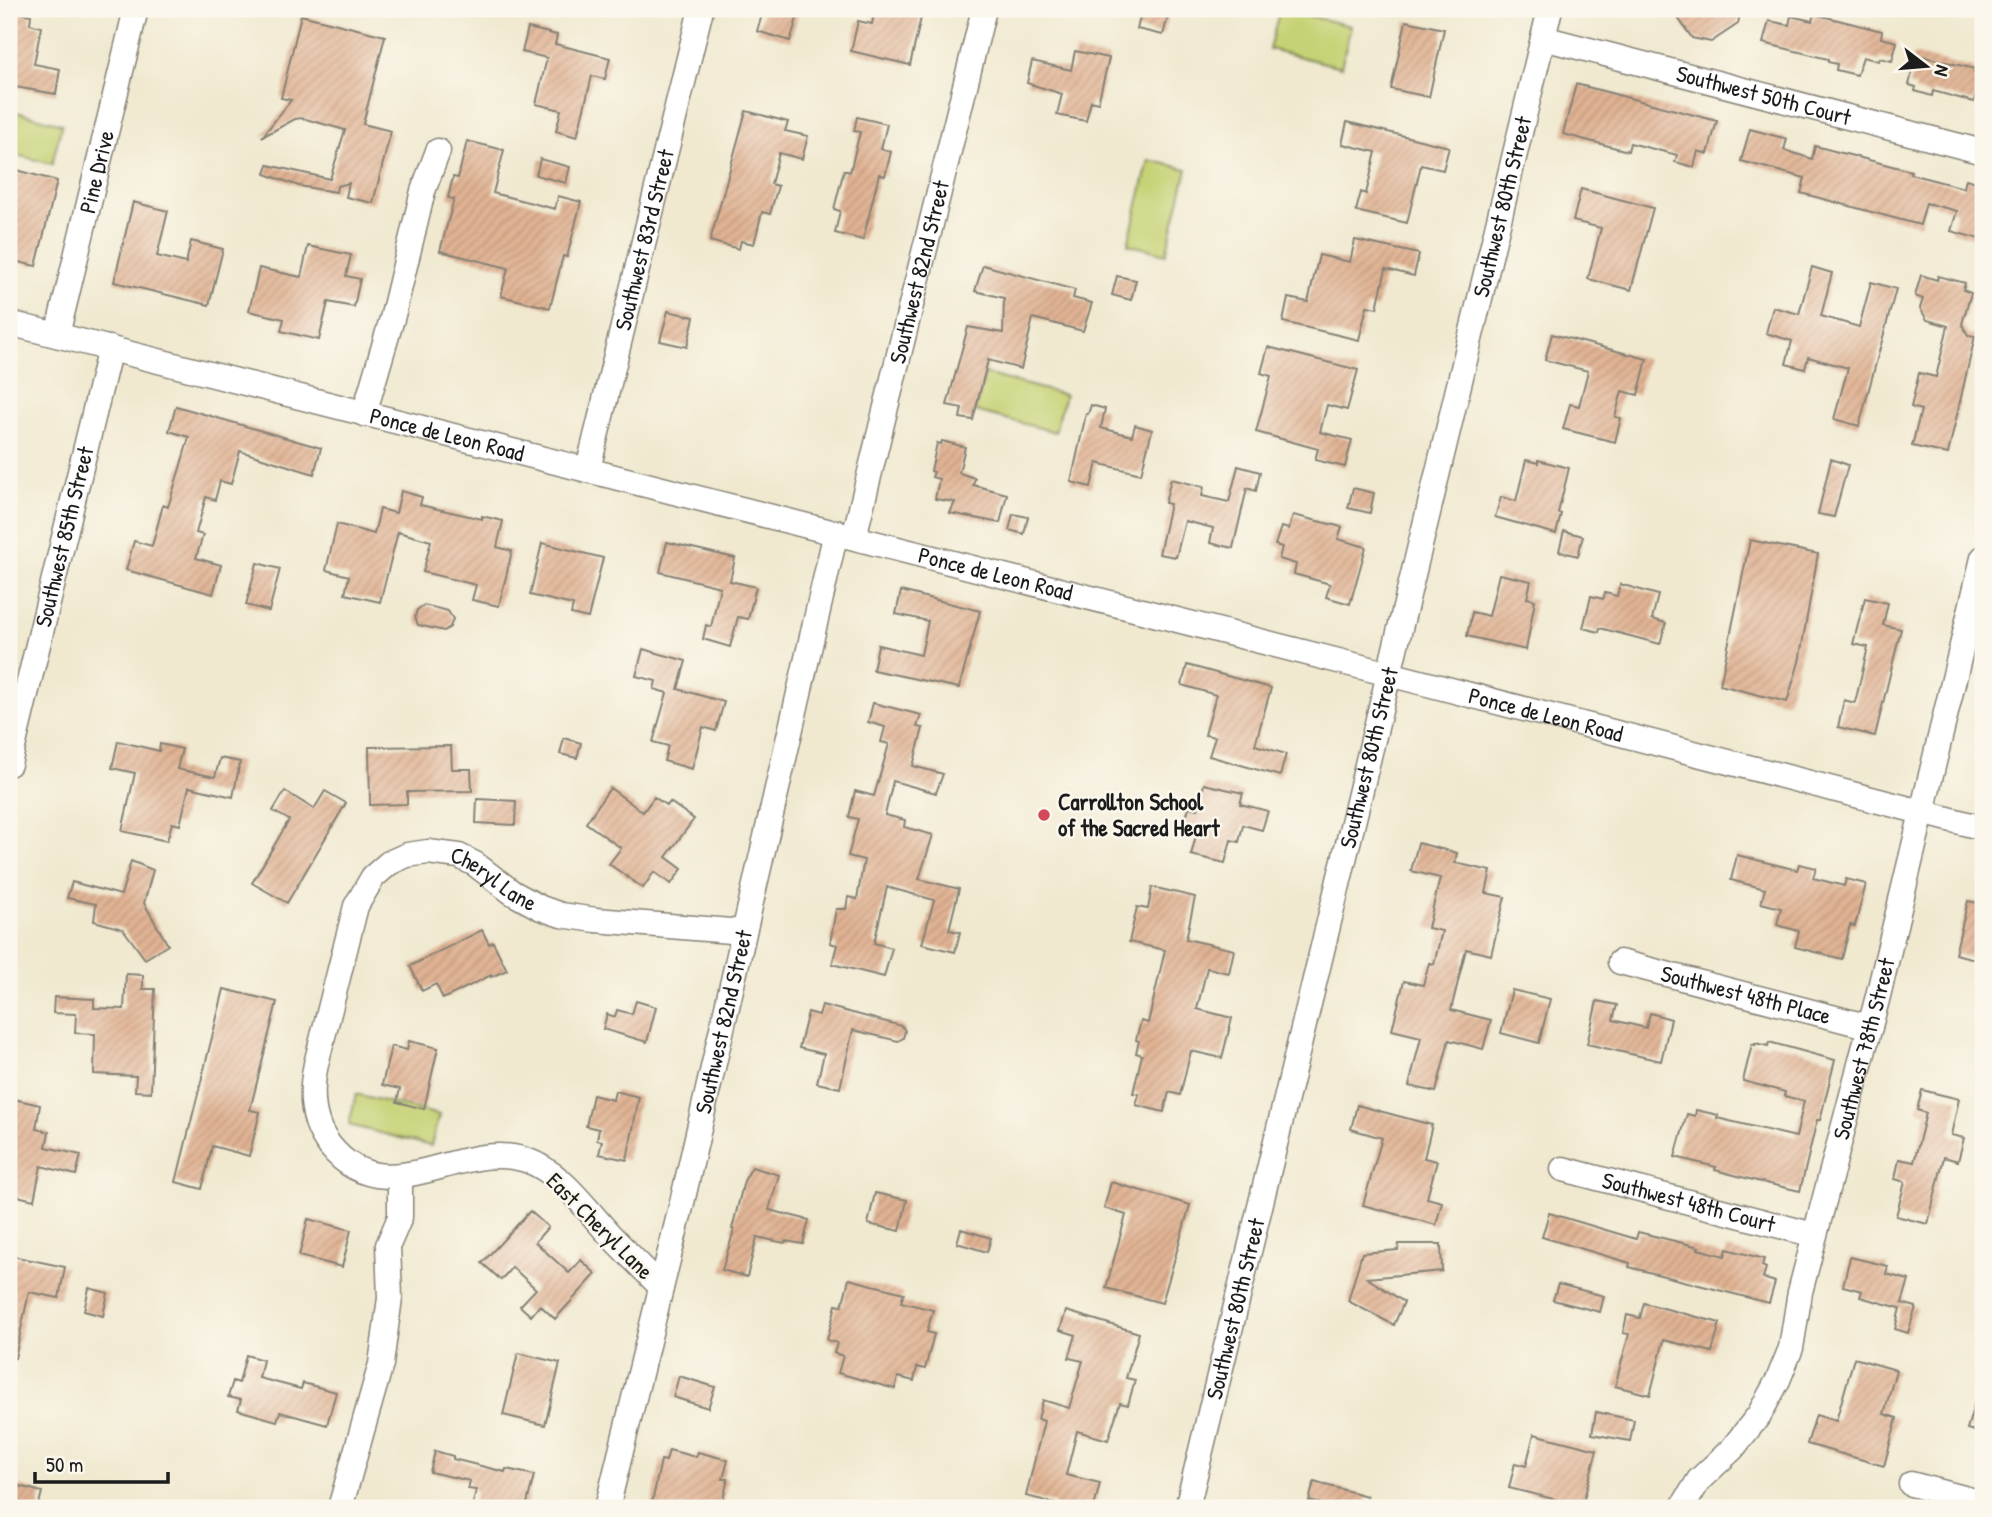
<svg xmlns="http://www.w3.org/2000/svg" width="1992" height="1517" font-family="'Patrick Hand',sans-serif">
<defs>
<pattern id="building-hatch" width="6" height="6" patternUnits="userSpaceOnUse" patternTransform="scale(1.75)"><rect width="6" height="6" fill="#e0b293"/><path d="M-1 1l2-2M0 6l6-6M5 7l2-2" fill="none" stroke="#c0987e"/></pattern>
</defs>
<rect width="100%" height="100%" fill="#fbf7ec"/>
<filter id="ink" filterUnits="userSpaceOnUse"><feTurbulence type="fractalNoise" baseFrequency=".0143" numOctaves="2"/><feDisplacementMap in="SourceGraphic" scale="14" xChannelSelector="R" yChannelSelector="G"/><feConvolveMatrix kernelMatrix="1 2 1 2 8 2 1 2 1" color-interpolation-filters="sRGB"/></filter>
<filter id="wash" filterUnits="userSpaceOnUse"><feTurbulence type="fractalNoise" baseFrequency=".00686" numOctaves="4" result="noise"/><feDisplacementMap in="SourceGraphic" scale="28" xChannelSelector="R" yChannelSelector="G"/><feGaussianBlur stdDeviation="1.57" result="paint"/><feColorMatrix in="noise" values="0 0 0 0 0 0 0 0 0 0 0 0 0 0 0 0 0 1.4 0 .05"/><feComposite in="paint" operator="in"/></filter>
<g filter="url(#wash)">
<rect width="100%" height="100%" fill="#f0e9d0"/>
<path fill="#c6d274" stroke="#717748" stroke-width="2" d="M1280,9L1351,26L1341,67L1269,49Z
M9,110L62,124L52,164L9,153Z
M1149,160L1187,169L1166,254L1128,244Z
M985,374L1065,395L1055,432L975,411Z
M356,1094L439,1115L431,1146L349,1125Z"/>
<g id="blocks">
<path fill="url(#building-hatch)" d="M764,9H800L790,41L757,31Z
M875,9H923L910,65L851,51L858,21L872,24Z
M1142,9H1170L1163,35L1137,29Z
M1672,9H1741L1738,24L1711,42L1692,38Z
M9,11L31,15L30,24L41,27L34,64L60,69L56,94L9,86Z
M1814,14L1882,31L1881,38L1897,42L1892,61L1880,58L1879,61L1863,57L1857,75L1836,70L1837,64L1828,62V59L1763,43L1769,21L1789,25L1791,16L1812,21Z
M301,15L385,36L363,124L391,131L373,203L346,197L349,183L337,186L336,192L299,186L265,174L268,165L330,179L345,130L302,118L295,119L262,137L291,100L281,98Z
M1406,21L1444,29L1429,97L1391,89Z
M528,28L557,35L555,44L610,58L605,79L592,76L577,137L556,131L561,110L536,104L547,58L522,52Z
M1075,51L1109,58L1098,103L1091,101L1086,121L1057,115L1062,94L1027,83L1032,61L1071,70Z
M1913,54L1975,69L1974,72L1981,74L1974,102L1933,91L1932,96L1915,91L1916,87L1909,85L1912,73L1908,72Z
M1576,84L1717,121L1708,154L1698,151L1694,167L1675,162L1677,155L1630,143L1628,151L1563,134Z
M746,111L788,122L785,131L808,136L802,159L779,153L771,184L778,186L770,214L762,212L754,244L741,241L739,249L710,241Z
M857,117L887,124L881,149L891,152L885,176L879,174L863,240L835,233L840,211L834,209L844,170L850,172L860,132L854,131Z
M1347,122L1449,147L1443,170L1421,165L1407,223L1356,211L1361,192L1366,194L1376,152L1342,144Z
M1750,129L1787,139L1784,150L1812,159L1815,146L1911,171L1910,174L1964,188L1966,179L1983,184V240L1951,231L1957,211L1926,203L1920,225L1801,193L1805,178L1741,161Z
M467,141L504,150L493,193L555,209L558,196L581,202L567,257L563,256L550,308L501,296L508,268L440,251L454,199L448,198L453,177L458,178Z
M540,159L570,167L566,183L536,175Z
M13,169L57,181L36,266L9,260V187Z
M1581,189L1653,208L1631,290L1588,279L1601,228L1573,221Z
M133,202L168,211L157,256L186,263L191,241L223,249L209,305L114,282Z
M1355,240L1419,254L1414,276L1386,269L1377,308L1367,306L1359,340L1283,322L1288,298L1308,302L1319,255L1350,262Z
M308,246L351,255L346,276L360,279L354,307L328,302L319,340L281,331L284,319L249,311L259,268L301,277Z
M983,265L1075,290L1073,298L1092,303L1083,331L1033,318L1021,369L988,360L973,420L960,418L962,408L947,405L968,327L1003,333L1004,298L975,291Z
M1812,267L1832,273L1821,316L1859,327L1871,282L1896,289L1859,426L1834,419L1848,368L1808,357L1805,369L1786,364L1792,341L1766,333L1773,307L1799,314Z
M1921,275L1937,280L1938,276L1965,283L1963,290L1971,293L1962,324L1968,335L1975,336L1948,454L1912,446L1921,410L1911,407L1919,373L1936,377L1948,326L1927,320L1920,308L1923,299L1915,296Z
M1117,276L1136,280L1131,300L1112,295Z
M668,311L694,317L687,347L660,341Z
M1552,334L1647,359L1638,395L1622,391L1615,417L1621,418L1615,442L1563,429L1570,404L1579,406L1588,371L1545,360Z
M1268,347L1358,370L1347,410L1327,405L1320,432L1352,440L1345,467L1315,460L1318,449L1256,432L1271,376L1261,373Z
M1091,405L1105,409L1101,428L1132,436L1135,425L1152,430L1141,474L1097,463L1091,487L1071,482L1086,414H1088Z
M176,406L321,448L314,474L240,451L231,484L220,481L215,500L206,497L196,533L203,535L196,558L221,565L213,594L126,570L134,541L152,546L163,505L168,507L180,468L189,437L169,431Z
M942,441L965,447L959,473L975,478L973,485L1007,494L1000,523L950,513L955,502L935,499L939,479L932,477L934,472L931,471L937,443L941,444Z
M1831,459L1848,465L1834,517L1818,514Z
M1526,460L1538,463V460L1569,468L1558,513L1561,514L1556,534L1495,517L1501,497L1516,501Z
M1238,466L1260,472L1256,491L1247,488L1233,548L1210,543L1213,528L1185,521L1176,557L1159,554L1170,504L1165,503L1171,479L1204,487L1202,496L1229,502Z
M1353,488L1374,493L1370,513L1348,508Z
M401,491L422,497L420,505L482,519V516L503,521L497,547L512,551L499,606L472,600L476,585L423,572L431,541L398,532L380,602L345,594L349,576L326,570L337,524L374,534L380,509L396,513Z
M1013,514L1028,517L1024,534L1009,530Z
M1293,515L1342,527L1338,539L1366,547L1350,604L1326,597L1330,584L1294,574L1296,564L1279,559L1282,547L1275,545L1281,527L1289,529Z
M1564,531L1583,536L1578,556L1559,551Z
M1750,540L1818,554L1799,662L1787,702L1720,685Z
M667,542L735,558L730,581L756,587L748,619L738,617L730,647L703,639L706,625L711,627L720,587L660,572Z
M542,543L603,558L588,618L571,614L573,605L530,595Z
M257,563L280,569L269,611L246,605Z
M1499,574L1531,581L1527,598L1535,600L1526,650L1467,636L1472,612L1489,616Z
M1620,584L1658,595L1652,619L1666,623L1660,644L1600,628L1599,632L1583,628L1591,596L1603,599L1605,593L1617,596Z
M901,591L980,611L959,688L873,670L878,645L921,655L928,621L896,614Z
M1865,598L1888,603L1883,625L1901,629L1875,736L1838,727L1844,700L1855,703L1868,647L1853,644Z
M424,605L448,611L453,619L450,627L444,631L418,625L415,617L417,610Z
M643,649L686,661L678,689L724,702L716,731L703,727L692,769L664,761L668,746L653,742L667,693L654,689L656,681L636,676Z
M1187,665L1271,688L1255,745L1286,754L1280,776L1209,756L1215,737L1205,735L1216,695L1182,685Z
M873,703L921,715L917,727L923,728L913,766L943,774L936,793L893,781L885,815L905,820L904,827L933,835L919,879L959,889L949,930L960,932L955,952L922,944L934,900L887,887L874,943L892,948L884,977L832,964L837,945L830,943L836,909H846L848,897L857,899L864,860L848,856L858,819L849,817L855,791L874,796L889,744L881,742L885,727L868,722Z
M564,738L581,743L577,758L560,754Z
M118,741L159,751L160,744L182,749L177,769L215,777L220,758L240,762L233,797L189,787L180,825L172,823L167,841L122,831L135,773L112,768Z
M451,746L452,769H471L472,791L407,792V804L370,805L369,747Z
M1204,784L1243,793L1240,804L1268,811L1262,830L1243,825L1239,842L1231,840L1225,863L1191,855L1197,832L1183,829L1189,807L1198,809Z
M610,788L643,812L654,797L667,806L670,802L694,819L666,857L682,869L671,884L654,872L643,888L609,864L621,848L586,823Z
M285,791L314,809L325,791L346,803L287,903L252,883L289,820L273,811Z
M477,799L516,801L515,825L476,823Z
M1418,843L1457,853L1455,863L1491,871L1486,893L1505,897L1491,955L1466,949L1451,1010L1491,1020L1483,1049L1449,1040L1436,1092L1409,1086L1421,1037L1392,1030L1404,981L1423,985L1429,963L1434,964L1442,931L1428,928L1440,878L1411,871Z
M1737,855L1797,870L1799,864L1816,868L1813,878L1844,886L1846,879L1866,884L1855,926L1850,925L1842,959L1795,947L1799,931L1777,925L1781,908L1761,903L1765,889L1731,880Z
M131,861L153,870L144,903L168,945L145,959L123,929L94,921L96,904L67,898L72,882L121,895Z
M1152,887L1195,897L1186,939L1234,950L1229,973L1207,968L1197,1009L1232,1018L1222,1058L1191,1051L1180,1095L1169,1092L1164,1112L1136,1105L1139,1094L1133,1093L1142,1055L1136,1053L1139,1041L1136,1040L1141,1021L1148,1023L1165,950L1129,942L1137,907L1148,909Z
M1968,901L1983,904V961L1955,954Z
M482,930L489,944L493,942L507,970L491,977V975L443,999L436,984L422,991L410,966Z
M126,974L143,975V989H155L151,1092L135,1091L136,1076L94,1074L95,1034L75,1033L76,1014L53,1013L54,997L94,999V1008L124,1009Z
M224,989L277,1002L250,1110L260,1112L249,1156L212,1146L202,1189L176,1182Z
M1512,990L1550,999L1539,1043L1501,1033Z
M636,1001L656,1007L647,1042L603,1029L607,1014L615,1017L617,1010L632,1014Z
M1597,1001L1617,1005L1613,1020L1646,1028L1650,1013L1671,1019L1661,1061L1587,1044Z
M822,1005L902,1026L905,1031L903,1038L898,1041L853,1030L840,1088L817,1083L824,1054L799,1048L808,1012L819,1015Z
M409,1041L438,1048L424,1109L397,1102L400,1089L382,1085L391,1046L407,1050Z
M1769,1042L1835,1060L1820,1120H1817L1800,1191L1753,1180L1715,1170L1716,1167L1675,1157L1687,1114L1695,1116L1696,1110L1718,1115L1717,1118L1796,1137L1804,1101L1784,1096L1785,1092L1743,1081L1752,1044L1755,1045V1043L1768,1046Z
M1922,1090L1959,1099L1951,1135L1964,1138L1958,1161L1944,1157L1928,1224L1896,1216L1905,1182L1895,1179L1899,1159L1914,1162L1926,1113L1917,1110Z
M615,1091L639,1097L627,1160L599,1154L602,1141L597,1140L599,1129L586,1126L593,1095L613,1100Z
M14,1099L40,1105L36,1129L49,1132L46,1147L81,1155L76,1175L41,1166L34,1200L9,1194V1124Z
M1357,1105L1432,1125L1424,1158L1437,1161L1427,1198L1442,1202L1436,1225L1363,1205L1382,1138L1351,1129Z
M752,1167L779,1175L769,1210L809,1220L803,1244L786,1241L784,1243L757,1237L747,1277L722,1270L734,1230L732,1229L744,1181Z
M1111,1182L1190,1205L1162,1303L1106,1288L1126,1215L1104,1208Z
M875,1193L907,1200L900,1231L868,1224Z
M530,1211L548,1227L535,1242L569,1273L581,1260L596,1274L555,1319L540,1305L531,1316L520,1306L536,1289L512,1267L501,1280L482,1263Z
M1549,1213L1636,1239L1638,1232L1699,1247L1698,1249L1725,1256L1727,1249L1764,1259L1762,1266L1766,1268L1763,1278L1775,1282L1769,1303L1629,1267L1630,1263L1542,1237Z
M308,1219L351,1230L342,1267L299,1256Z
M961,1229L991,1238L987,1252L957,1243Z
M1399,1244H1441L1442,1271L1367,1278L1404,1302L1394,1325L1348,1301L1362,1253L1398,1250Z
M12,1256L65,1267L59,1298L29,1292L15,1358L9,1357V1273Z
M1850,1257L1888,1266L1886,1274L1909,1280L1902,1303L1916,1307L1908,1333L1895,1329L1900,1308L1860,1297L1862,1291L1843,1286Z
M849,1279L904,1293L901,1302L933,1310L927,1332L934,1334L925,1369L917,1367L914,1381L898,1377L895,1389L838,1373L843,1356L834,1353L837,1343L827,1340L836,1305L842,1306Z
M1558,1284L1604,1296L1600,1312L1553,1300Z
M89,1288L108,1293L103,1316L84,1311Z
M1644,1303L1720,1323L1712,1352L1664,1340L1650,1395L1615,1386L1629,1334L1623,1333L1627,1315L1640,1318Z
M1066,1311L1139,1333L1126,1378L1135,1380L1128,1405L1120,1403L1108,1440L1077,1431L1066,1475L1100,1483L1094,1508H1054L1055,1503L1026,1496L1044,1421L1038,1419L1043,1400L1069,1408L1083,1361L1069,1358L1076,1335L1060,1330Z
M518,1353L560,1363L545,1425L503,1415Z
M246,1355L263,1360L259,1378L301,1389L303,1383L336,1392L327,1425L280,1412L277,1421L238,1410L241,1400L228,1397L233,1381L239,1383Z
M1854,1358L1896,1370L1884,1414L1897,1418L1884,1466L1807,1444L1816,1415L1836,1421Z
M679,1376L715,1387L708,1408L673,1397Z
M1979,1388H1983V1433L1967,1429Z
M1596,1412L1634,1420L1630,1441L1592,1434Z
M1534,1434L1597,1450L1582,1506L1509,1488L1515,1463L1526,1466Z
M669,1450L696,1457L698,1452L728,1460L723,1479H728L721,1508H651L661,1460L666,1461Z
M435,1451L453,1456V1459L505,1472L506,1469L534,1475L526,1508H472L476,1490L468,1489L470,1481L430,1472Z
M1314,1482L1367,1496L1364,1508H1327V1505L1309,1501Z
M19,1486L42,1492L38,1508H13Z"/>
</g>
</g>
<g filter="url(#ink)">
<use href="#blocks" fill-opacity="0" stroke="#868276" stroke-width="2"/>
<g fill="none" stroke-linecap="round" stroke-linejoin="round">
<defs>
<g id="minor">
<path id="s1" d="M1543,38L1983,152"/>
<path id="s2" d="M9,323L1366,668L1983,828"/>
<path id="s3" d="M57,335L136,9"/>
<path d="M364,414L393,315L423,191L438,151"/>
<path id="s4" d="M588,469L701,9"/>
<path id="s5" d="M854,537L984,9"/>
<path id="s6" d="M9,764L110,348"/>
<path id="s7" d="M1620,962L1870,1027"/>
<path id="s8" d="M1563,1169L1814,1235"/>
<path id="s9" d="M661,1287C644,1269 626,1252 609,1234C585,1208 561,1172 526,1160C459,1138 386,1216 330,1146C311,1122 310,1092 316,1064L356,906L373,877L389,863L407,855L428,852L459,856L475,864L513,893L541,908L561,915L596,920L743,932"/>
<path d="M1911,1484L1983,1503"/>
<path d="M340,1508L381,1364L390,1298L388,1245L400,1217V1176"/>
<path id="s10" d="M607,1508L681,1207L836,532"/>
<path id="s11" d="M1187,1508L1550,9"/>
<path id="s12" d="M1682,1508L1699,1480L1732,1449L1759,1415L1778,1380L1791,1348L1800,1292L1878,996L1983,558"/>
</g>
</defs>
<use href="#minor" stroke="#868276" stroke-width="27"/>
<use href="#minor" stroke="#fff" stroke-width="24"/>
</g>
</g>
<circle fill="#d1495b" stroke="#fbf7ec" stroke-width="2.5" cx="1044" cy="815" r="7"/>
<g text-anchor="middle" stroke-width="5" stroke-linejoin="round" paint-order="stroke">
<g font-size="23" fill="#1c1c1c" stroke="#fbf7ec">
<text dy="8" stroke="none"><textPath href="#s1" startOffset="228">Southwest 50th Court</textPath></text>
<text dy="8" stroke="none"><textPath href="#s3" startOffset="168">Pine Drive</textPath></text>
<text dy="8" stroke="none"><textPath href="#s11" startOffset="1339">Southwest 80th Street</textPath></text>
<text dy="8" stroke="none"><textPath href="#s4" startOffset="236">Southwest 83rd Street</textPath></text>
<text dy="8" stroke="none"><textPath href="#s5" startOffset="273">Southwest 82nd Street</textPath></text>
<text dy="8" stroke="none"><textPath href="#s2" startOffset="452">Ponce de Leon Road</textPath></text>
<text dy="8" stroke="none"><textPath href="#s6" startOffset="234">Southwest 85th Street</textPath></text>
<text dy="8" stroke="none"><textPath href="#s2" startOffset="1018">Ponce de Leon Road</textPath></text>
<text dy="8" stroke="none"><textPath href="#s2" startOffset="1586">Ponce de Leon Road</textPath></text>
<text dy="8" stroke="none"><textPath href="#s11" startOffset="772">Southwest 80th Street</textPath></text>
<text dy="8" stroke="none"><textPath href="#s9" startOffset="812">Cheryl Lane</textPath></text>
<text dy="8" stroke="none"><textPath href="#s7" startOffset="130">Southwest 48th Place</textPath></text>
<text dy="8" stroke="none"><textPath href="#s10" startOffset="500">Southwest 82nd Street</textPath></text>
<text dy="8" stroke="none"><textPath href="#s12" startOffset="504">Southwest 78th Street</textPath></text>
<text dy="8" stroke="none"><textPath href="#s8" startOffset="130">Southwest 48th Court</textPath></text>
<text transform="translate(600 1226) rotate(45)" y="8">East Cheryl Lane</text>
<text dy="8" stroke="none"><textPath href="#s11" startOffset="205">Southwest 80th Street</textPath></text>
</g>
<g font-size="23" font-weight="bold" fill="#1c1c1c" stroke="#fbf7ec" text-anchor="start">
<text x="1058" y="810">Carrollton School<tspan x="1058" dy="26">of the Sacred Heart</tspan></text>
</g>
</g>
<rect width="1992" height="1517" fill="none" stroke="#fbf7ec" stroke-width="35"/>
<g transform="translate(1926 66) rotate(106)" stroke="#fbf7ec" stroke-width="5" paint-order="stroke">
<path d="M0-5L12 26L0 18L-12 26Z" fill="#1c1c1c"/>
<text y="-10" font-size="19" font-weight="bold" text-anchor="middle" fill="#1c1c1c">N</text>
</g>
<path d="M35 1472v10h133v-10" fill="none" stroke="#1c1c1c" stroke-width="3.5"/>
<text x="46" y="1472" font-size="21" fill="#1c1c1c" stroke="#fbf7ec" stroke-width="5" paint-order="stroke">50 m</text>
</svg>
